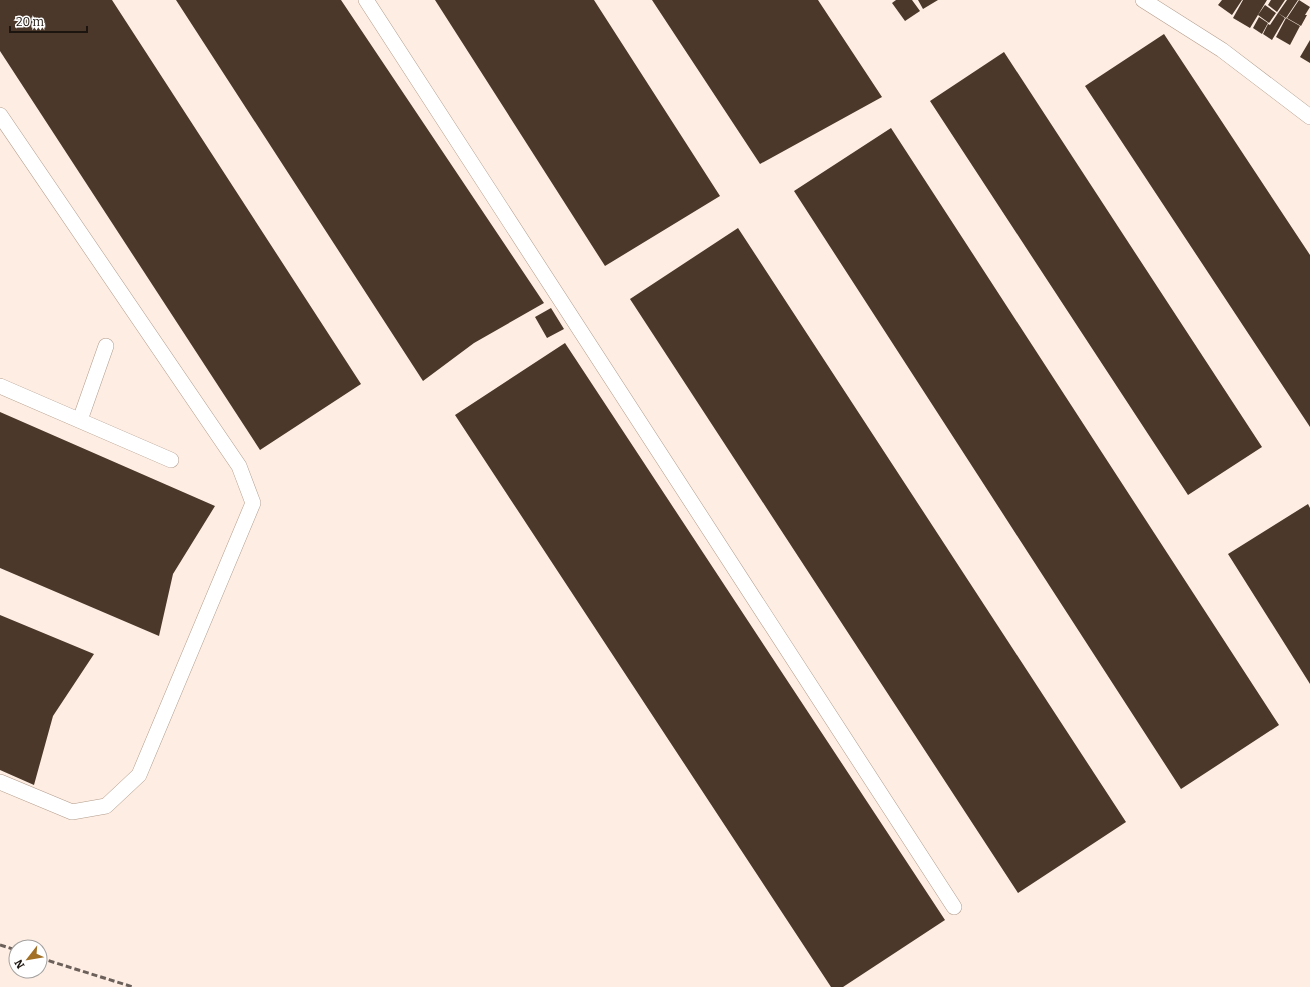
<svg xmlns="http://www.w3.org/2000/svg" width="1310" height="987" font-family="Bitter,serif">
<rect width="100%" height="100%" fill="#fdede3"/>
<path fill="#4b382a" d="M0,0H112L361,384L260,450L0,51Z
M176,0H341L544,303L474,343L423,381Z
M435,0H594L720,196L605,266Z
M652,0H818L882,97L760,164Z
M896,0H912L920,11L905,21L892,3Z
M918,0H938L923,9Z
M1222,0H1242L1232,15L1218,5Z
M1243,0H1267L1250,28L1233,18Z
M1271,0H1285L1277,12L1268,5Z
M1287,0H1298L1286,18L1278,13Z
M1299,0L1310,7L1305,15H1307L1301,26L1287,18Z
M1265,5L1276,13L1269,23L1258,15Z
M1278,13L1285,18L1272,40L1263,34L1268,24L1270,25Z
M1259,17L1268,23L1262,34L1253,28Z
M1286,18L1300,26L1290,45L1276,37Z
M1164,34L1310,255V427L1085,86Z
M1310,40V63L1300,57Z
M1004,52L1262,447L1188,495L930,101Z
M891,128L1279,725L1181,789L794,191Z
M738,228L1126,822L1018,893L630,299Z
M551,308L564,329L547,338L535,317Z
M565,343L945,920L843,987H831L455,415Z
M0,412L215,506L173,574L159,636L0,568Z
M1308,504L1310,508V684L1228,554Z
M0,615L94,654L53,716L34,785L0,770Z"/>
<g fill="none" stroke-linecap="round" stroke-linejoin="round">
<defs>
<path id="lane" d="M366,0L954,907
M1143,0L1222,50L1310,117
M0,115L239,466L253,503L139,775L106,806L72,812L0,782
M0,386L171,460
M80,420L106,346"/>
</defs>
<use href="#lane" stroke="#b39c8b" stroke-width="16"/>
<use href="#lane" stroke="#fff" stroke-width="15"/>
<path stroke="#6c615a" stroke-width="3" stroke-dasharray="6 3" stroke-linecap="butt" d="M0,945L16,950
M40,958L133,987"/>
</g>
<g transform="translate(28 959) rotate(239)"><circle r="19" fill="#ffffff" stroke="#a4a19f"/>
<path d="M0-3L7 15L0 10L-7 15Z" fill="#a37027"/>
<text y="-6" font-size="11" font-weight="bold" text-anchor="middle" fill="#1c140e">N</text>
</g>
<path d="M10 26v6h77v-6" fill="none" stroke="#1c140e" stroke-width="2"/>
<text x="16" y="26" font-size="12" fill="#1c140e" stroke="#ffffff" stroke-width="3" paint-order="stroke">20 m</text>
</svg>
